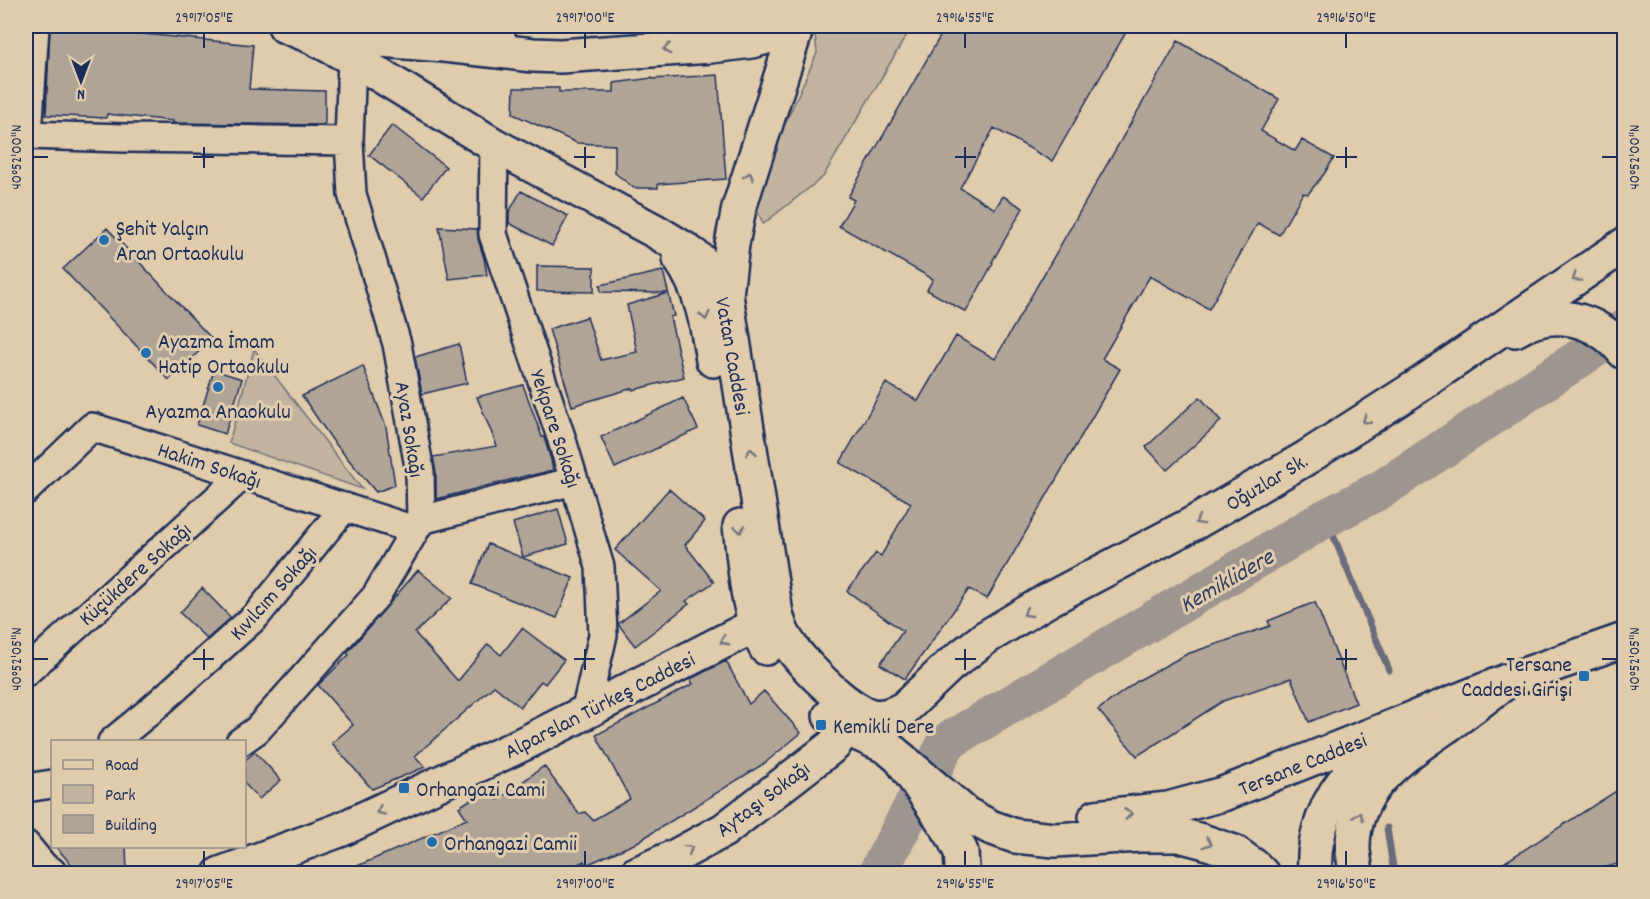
<svg xmlns="http://www.w3.org/2000/svg" width="1650" height="899" font-family="Dekko,sans-serif">
<rect width="100%" height="100%" fill="#e0cbaa"/>
<filter id="ink" filterUnits="userSpaceOnUse"><feTurbulence type="fractalNoise" baseFrequency=".0167" numOctaves="2"/><feDisplacementMap in="SourceGraphic" scale="12" xChannelSelector="R" yChannelSelector="G"/><feConvolveMatrix kernelMatrix="1 2 1 2 8 2 1 2 1" color-interpolation-filters="sRGB"/></filter>
<g filter="url(#ink)">
<path fill="#c3b49f" stroke="#6f727e" stroke-width="1.5" d="M814,26H912L823,177L763,224L752,197L817,53Z
M254,349L362,489L229,443Z"/>
<g fill="none" stroke-linecap="round" stroke-linejoin="round">
<path stroke="#696c7c" stroke-width="7" d="M1326,518L1389,670
M1387,828L1394,874"/>
<path stroke="#9d9590" stroke-width="39" d="M877,874L947,742L1326,518L1382,489L1624,329"/>
</g>
<path fill="#b0a497" stroke="#1b2f5e" stroke-width="1.5" d="M50,26H89L125,30V32L253,45L249,89L325,91V123L322,125L173,123V121L107,114L106,118L46,115Z
M946,26H1115L1126,32L1052,161L994,128L960,188L995,209L1003,196L1023,208L992,262L993,263L966,312L927,290L933,279L839,226L854,200L848,197Z
M1178,41L1279,99L1261,131L1295,151L1302,140L1334,158L1324,174L1308,194L1303,193L1279,235L1258,223L1209,309L1150,276L1102,359L1120,369L987,599L969,589L905,679L880,664L903,631L847,591L876,553L881,556L911,503L840,463L886,383L918,401L956,336L995,359Z
M718,75L726,179L658,184V188H634L615,173V145L577,143L513,114L514,88H559V92H614V83L652,78V79Z
M392,125L446,167L423,197L369,155Z
M521,191L568,216L552,246L509,223V212Z
M439,227L477,229L478,239L484,258L487,275L449,279Z
M107,228L212,339L169,380L63,269Z
M537,266L594,267V292L537,291Z
M663,271L674,316L670,317L684,377L633,390V388L572,406L549,329L587,317L601,360L637,352L627,305L668,293L601,292L600,285Z
M459,344L467,383L422,394L415,357Z
M363,366L386,427L395,485L376,492L333,441L302,396Z
M214,370L242,379L225,434L197,425Z
M523,385L542,437H544L551,460L553,470L529,476V475L436,499V472L433,457L497,446L477,397Z
M1200,397L1221,421L1167,470L1146,447Z
M683,398L698,429L615,468L601,437Z
M669,489L705,521L685,545L714,582L686,601L689,604L635,646L618,624L661,591L615,550Z
M558,509L568,544L523,557L513,523Z
M488,544L573,578L557,618L472,584Z
M418,570L452,598L415,633L458,681L488,644L501,655L522,628L564,660L545,684L541,681L520,707L494,686L415,756L425,767L372,789L332,743L353,725L318,685L349,655L347,653Z
M202,588L231,618L207,639L180,613Z
M1315,602L1356,703L1309,722L1291,678L1223,701L1137,756L1098,710L1139,680L1187,654L1270,626L1268,621Z
M726,661L749,704L764,691L801,733L765,763L634,844L586,865L584,861L560,873H341L467,819L459,807L490,787L498,800L544,766L579,814L585,812L593,820L630,799L596,735L693,684L690,679Z
M255,752L281,780L259,799L244,783V761Z
M1624,786V862L1587,873H1488Z
M55,846H126L127,873H79Z"/>
<g fill="none" stroke-linecap="round" stroke-linejoin="round">
<defs>
<path id="minor" d="M495,26L508,52
M26,135L125,138L349,141
M28,135L35,26
M494,145L493,234L561,437L600,567L603,635L585,713
M26,490L92,427L415,530
M421,520L574,481
M26,672L243,475
M112,742L150,711L256,616L345,507
M240,742L257,730L376,596L421,520L420,472L397,344L352,194L349,141L352,58
M26,788L52,784
M26,845L49,873"/>
<path id="tertiary" d="M285,26L313,37L352,58L494,145L655,231L683,248L700,260L715,277L726,295L776,614C778,621 780,629 784,636C797,659 846,710 872,716C884,718 893,714 903,709
M321,32L355,38L444,45L533,55L560,56L711,46L752,41L770,36L784,26
M680,259C702,290 707,324 713,360
M726,295L732,244L739,208L797,26
M1515,330C1553,307 1597,318 1624,352
M740,526C745,565 747,615 766,648
M830,716L843,727L887,747L966,814L990,827L1015,836L1055,840L1140,835H1179L1202,841L1234,852L1254,866L1262,874
M889,723L949,666L985,638L1048,600L1196,522L1306,458L1415,388L1624,245
M1096,817L1168,809L1223,794L1507,681L1624,640
M49,873L50,874
M220,874L340,830L529,741L775,615
M636,874L678,855L724,830L834,745C842,732 845,723 842,707
M1315,874C1312,837 1327,797 1353,771C1367,758 1383,749 1399,739"/>
<path id="motorway" d="M901,759L952,834L961,852L962,867L961,874
M1356,874C1355,866 1354,858 1353,851C1351,788 1403,756 1448,725C1468,711 1488,695 1507,681"/>
</defs>
<use href="#minor" stroke="#1b2f5e" stroke-width="32"/>
<use href="#tertiary" stroke="#1b2f5e" stroke-width="38"/>
<use href="#motorway" stroke="#1b2f5e" stroke-width="38"/>
<use href="#minor" stroke="#e0cbaa" stroke-width="27"/>
<use href="#tertiary" stroke="#e0cbaa" stroke-width="33"/>
<use href="#motorway" stroke="#e0cbaa" stroke-width="33"/>
</g>
<defs><path id="oneway-chevron" d="M-2-3.5L2.5 0L-2 3.5" fill="none" stroke-width="1.6" stroke-linecap="round" stroke-linejoin="round" transform="scale(1.5)"/></defs>
<g stroke="#747580">
<use href="#oneway-chevron" transform="translate(667 49) rotate(176)"/>
<use href="#oneway-chevron" transform="translate(749 176) rotate(-72)"/>
<use href="#oneway-chevron" transform="translate(1576 278) rotate(146)"/>
<use href="#oneway-chevron" transform="translate(705 316) rotate(77)"/>
<use href="#oneway-chevron" transform="translate(1366 420) rotate(147)"/>
<use href="#oneway-chevron" transform="translate(751 452) rotate(-99)"/>
<use href="#oneway-chevron" transform="translate(1199 521) rotate(151)"/>
<use href="#oneway-chevron" transform="translate(740 529) rotate(82)"/>
<use href="#oneway-chevron" transform="translate(1027 613) rotate(149)"/>
<use href="#oneway-chevron" transform="translate(724 641) rotate(152)"/>
<use href="#oneway-chevron" transform="translate(380 811) rotate(155)"/>
<use href="#oneway-chevron" transform="translate(1128 814) rotate(-7)"/>
<use href="#oneway-chevron" transform="translate(1359 816) rotate(-74)"/>
<use href="#oneway-chevron" transform="translate(1208 843) rotate(19)"/>
<use href="#oneway-chevron" transform="translate(689 849) rotate(-29)"/>
</g>
</g>
<path fill="none" stroke="#1b2f5e" stroke-width="2" d="M204,33V48M585,33V48M965,33V48M1346,33V48M204,147V168M585,147V168M965,147V168M1346,147V168M33,157H48M193,157H214M574,157H595M955,157H976M1336,157H1357M1602,157H1617M204,649V670M585,649V670M965,649V670M1346,649V670M33,659H48M193,659H214M574,659H595M955,659H976M1336,659H1357M1602,659H1617M204,851V866M585,851V866M965,851V866M1346,851V866"/>
<g fill="#1f6fb2" stroke="#e0cbaa" stroke-width="2">
<circle cx="104" cy="240" r="6"/>
<circle cx="146" cy="353" r="6"/>
<circle cx="218" cy="387" r="6"/>
<rect x="1578" y="670" width="12" height="12" rx="3"/>
<rect x="815" y="719" width="12" height="12" rx="3"/>
<rect x="398" y="782" width="12" height="12" rx="3"/>
<circle cx="432" cy="842" r="6"/>
</g>
<g text-anchor="middle" stroke-width="6" stroke-linejoin="round" paint-order="stroke">
<g font-size="22" fill="#1b2f5e" stroke="#e0cbaa" text-anchor="start">
<text x="116" y="235">Şehit Yalçın<tspan x="116" dy="25">Aran Ortaokulu</tspan></text>
<text x="158" y="348">Ayazma İmam<tspan x="158" dy="25">Hatip Ortaokulu</tspan></text>
<text x="218" y="418" text-anchor="middle">Ayazma Anaokulu</text>
<text x="1572" y="671" text-anchor="end">Tersane<tspan x="1572" dy="25">Caddesi Girişi</tspan></text>
<text x="833" y="733">Kemikli Dere</text>
<text x="416" y="796">Orhangazi Cami</text>
<text x="444" y="850">Orhangazi Camii</text>
</g>
<g font-size="22" fill="#1b2f5e" stroke="#e0cbaa">
<text transform="translate(734 356) rotate(80)" y="8">Vatan Caddesi</text>
<text transform="translate(557 428) rotate(72)" y="8">Yekpare Sokağı</text>
<text transform="translate(411 429) rotate(81)" y="8">Ayaz Sokağı</text>
<text transform="translate(210 464) rotate(18)" y="8">Hakim Sokağı</text>
<text transform="translate(1266 481) rotate(-31)" y="8">Oğuzlar Sk.</text>
<text transform="translate(134 573) rotate(-42)" y="8">Küçükdere Sokağı</text>
<text transform="translate(272 592) rotate(-48)" y="8">Kıvılcım Sokağı</text>
<text transform="translate(599 704) rotate(-27)" y="8">Alparslan Türkeş Caddesi</text>
<text transform="translate(1302 763) rotate(-22)" y="8">Tersane Caddesi</text>
<text transform="translate(762 798) rotate(-37)" y="8">Aytaşı Sokağı</text>
</g>
<g font-size="24" font-style="italic" fill="#2e3e66" stroke="#e0cbaa">
<text transform="translate(1226 580) rotate(-30)" y="8">Kemiklidere</text>
</g>
</g>
<rect width="1650" height="899" fill="none" stroke="#e0cbaa" stroke-width="66"/>
<rect x="51" y="740" width="195" height="108" fill="#e0cbaa" stroke="#918d8c" stroke-width="1.5"/>
<rect x="63" y="760" width="30" height="9" fill="#e0cbaa" stroke="#918d8c" stroke-width="1.5"/>
<text x="105" y="770" font-size="18" fill="#1b2f5e">Road</text>
<rect x="63" y="785" width="30" height="18" fill="#c3b49f" stroke="#918d8c" stroke-width="1.5"/>
<text x="105" y="800" font-size="18" fill="#1b2f5e">Park</text>
<rect x="63" y="815" width="30" height="18" fill="#b0a497" stroke="#918d8c" stroke-width="1.5"/>
<text x="105" y="830" font-size="18" fill="#1b2f5e">Building</text>
<g transform="translate(81 81) rotate(180)" stroke="#e0cbaa" stroke-width="4.5" paint-order="stroke">
<path d="M0-4.5L10 22L0 15L-10 22Z" fill="#1b2f5e"/>
<text y="-9" font-size="16" font-weight="bold" text-anchor="middle" fill="#1b2f5e">N</text>
</g>
<rect x="33" y="33" width="1584" height="833" fill="none" stroke="#1b2f5e" stroke-width="2"/>
<g font-size="15" text-anchor="middle" fill="#1b2f5e">
<text x="204" y="22">29°17'05"E</text>
<text x="585" y="22">29°17'00"E</text>
<text x="965" y="22">29°16'55"E</text>
<text x="1346" y="22">29°16'50"E</text>
<text transform="translate(1634 157) rotate(-90)" y="5">40°52'00"N</text>
<text transform="translate(16 157) rotate(-90)" y="5">40°52'00"N</text>
<text transform="translate(1634 659) rotate(-90)" y="5">40°52'05"N</text>
<text transform="translate(16 659) rotate(-90)" y="5">40°52'05"N</text>
<text x="204" y="888">29°17'05"E</text>
<text x="585" y="888">29°17'00"E</text>
<text x="965" y="888">29°16'55"E</text>
<text x="1346" y="888">29°16'50"E</text>
</g>
</svg>
